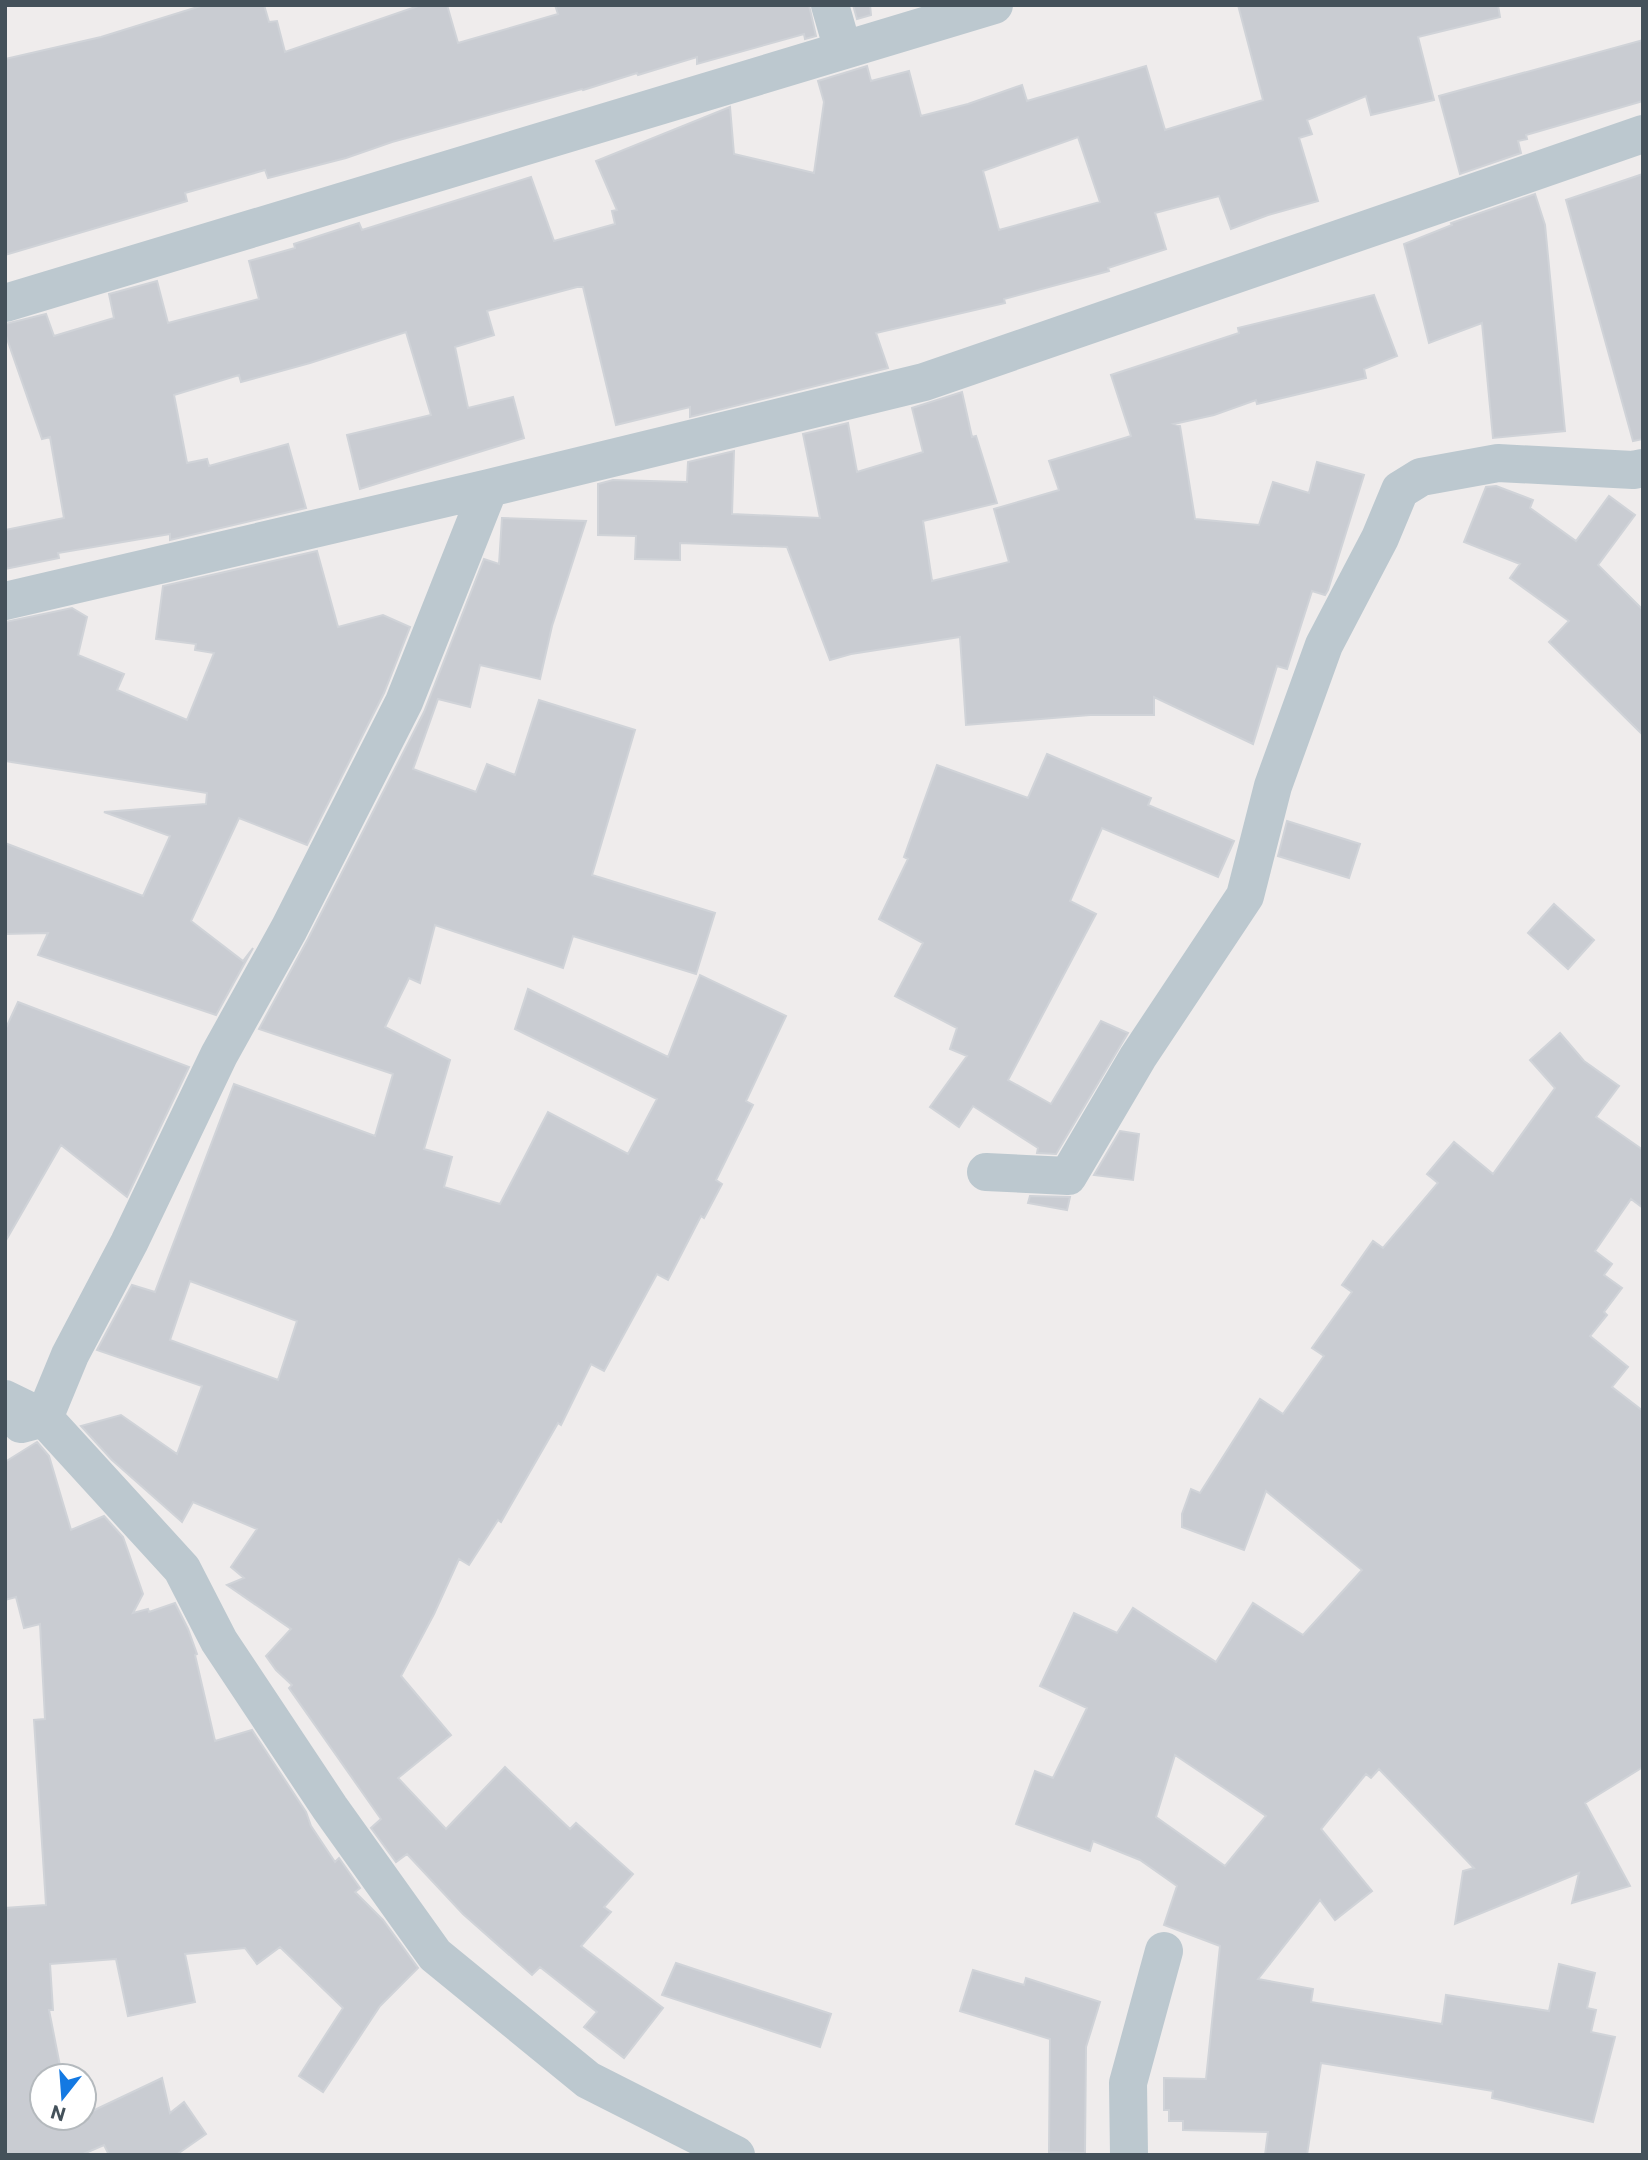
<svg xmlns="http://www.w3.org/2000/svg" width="1648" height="2160" font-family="Commissioner,sans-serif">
<rect width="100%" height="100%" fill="#efecec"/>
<path fill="#c9ccd2" stroke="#d0d3d8" stroke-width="2" fill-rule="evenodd" d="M204,5H264L269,22L277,21L285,52L421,5H447L458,43L558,14L555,5H809L816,36L805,39L804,34L697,64V57L638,75L637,73L583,90L582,89L392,142L346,158L268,178L265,170L185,193L187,201L5,255V59L101,37Z
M853,5H870L871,15L857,19Z
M1238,5H1498L1500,17L1418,37L1434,100L1371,115L1366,96L1307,120L1312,134L1299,138L1318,201L1268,215L1231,229L1219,196L1155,213L1166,249L1108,268L1109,271L1004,299L1005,303L876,333L888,368L690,417V407L616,425L583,287H577L487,311L494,335L455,347L468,408L513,397L524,438L360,489L347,435L431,415L406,332L310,363L241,382L239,375L174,395L187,463L207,459L209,466L288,444L306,508L170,540V534L58,553L59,558L5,569V530L64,518L50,437L42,439L5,333V324L46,314L54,336L114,318L109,294L157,281L168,323L259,299L249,261L295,248L294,244L359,223L362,230L531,177L554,241L615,224L612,211L617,210L596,161L730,107L734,154L814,173L824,102L818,81L867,66L871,81L909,71L921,116L968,104L1022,85L1027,101L1146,66L1165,130L1263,100ZM1078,137L1100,202L999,230L983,171Z
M1643,40V101L1526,135L1527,139L1518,141L1521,153L1460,174L1439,96Z
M1643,174V439L1633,441L1566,200Z
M1535,194L1545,225L1565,431L1493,438L1482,323L1429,343L1404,244L1452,225L1451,223Z
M1374,295L1397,356L1364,369L1366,378L1257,404L1256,400L1214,415L1174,424L1180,426L1195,519L1259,525L1273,482L1309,493L1317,462L1364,475L1328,590L1325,595L1312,591L1287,669L1277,666L1253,744L1154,697V715H1090L966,725L960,637L851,654L830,660L787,547L680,543V560L635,559L636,536L598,535V484L613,480L687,482L688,462L734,451L732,514L820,518L803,434L848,423L857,472L923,452L912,408L962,392L972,437L976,436L997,503L923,521L932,581L1009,562L994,509L1059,490L1049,461L1131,436L1111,375L1239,333L1238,328Z
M1496,486L1533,500L1530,508L1576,541L1609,496L1635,515L1598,565L1643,610V735L1549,642L1569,621L1510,578L1520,564L1464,542L1486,487Z
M502,518L586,521L552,626L540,679L480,665L470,707L438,699L413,769L476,792L487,764L515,775L539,700L635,730L592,875L715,913L696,974L573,936L563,968L435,925L420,983L409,978L385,1027L450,1060L424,1149L452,1157L444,1187L500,1204L548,1112L628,1154L657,1099L515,1029L528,989L668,1057L700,975L786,1016L746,1101L753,1105L716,1180L722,1184L704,1218L701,1216L668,1280L657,1274L604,1371L591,1364L561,1425L558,1423L501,1522L498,1520L469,1565L459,1559L434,1614L401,1676L451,1735L398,1778L446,1829L505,1767L570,1829L576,1823L633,1874L604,1907L611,1912L581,1946L663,2008L624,2058L584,2027L597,2012L540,1967L532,1975L463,1914L407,1854L396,1862L371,1828L381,1819L289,1688L292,1685L276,1670L266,1656L291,1629L227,1585L244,1578L231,1567L257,1529L193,1502L182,1522L112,1460L81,1426L121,1415L177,1454L202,1386L97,1350L132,1285L155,1292L234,1084L375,1136L393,1074L259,1029L308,939L424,712L484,559L499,564ZM190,1281L297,1321L278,1380L170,1340Z
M317,551L338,627L383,615L410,627L384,693L307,845L239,818L191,921L243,961L253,948L216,1015L38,955L48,933L5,934V843L143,896L170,836L104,812L206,804L207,793L5,761V622L72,608L87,617L78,655L124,674L117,690L187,720L214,653L195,650L196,644L156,639L163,586Z
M1047,754L1151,798L1148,805L1234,841L1218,877L1102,828L1070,901L1096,914L1008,1080L1051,1104L1101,1021L1128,1033L1056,1154L1037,1153L1038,1148L973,1106L959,1127L930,1107L967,1056L950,1049L957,1028L895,996L923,943L879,919L908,859L904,857L937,765L1028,798Z
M1287,821L1360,844L1349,878L1278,856Z
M1554,904L1594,940L1568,969L1528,933Z
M18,1002L189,1067L127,1197L61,1145L5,1242V1030Z
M1560,1033L1584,1061L1619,1086L1596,1117L1643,1150V1208L1631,1199L1595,1251L1612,1264L1604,1275L1622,1288L1604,1312L1607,1315L1590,1336L1628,1367L1612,1387L1643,1411V1767L1585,1803L1630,1886L1572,1903L1579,1873L1455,1924L1463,1871L1474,1868L1379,1769L1371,1778L1366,1774L1321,1829L1372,1891L1335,1920L1320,1900L1258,1979L1313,1989L1311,2002L1442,2024L1446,1995L1549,2011L1559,1964L1595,1973L1587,2008L1596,2010L1591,2032L1615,2037L1593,2122L1492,2098L1493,2091L1321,2063L1307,2155H1265L1268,2132L1183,2130V2121H1169V2110H1164V2078L1206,2079L1220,1946L1164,1925L1177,1886L1140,1860L1093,1841L1090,1851L1016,1824L1035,1771L1053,1778L1087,1708L1040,1686L1074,1613L1117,1633L1133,1608L1216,1662L1253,1603L1303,1635L1362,1570L1266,1491L1244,1550L1182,1527V1514L1191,1489L1200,1493L1260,1399L1283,1414L1324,1356L1312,1348L1352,1292L1342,1285L1373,1241L1383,1248L1438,1183L1427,1174L1454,1142L1493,1174L1555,1088L1530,1060ZM1175,1755L1266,1816L1225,1866L1156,1817Z
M1120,1131L1139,1134L1133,1180L1094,1175Z
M1030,1196L1070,1197L1067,1210L1028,1203Z
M37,1442L49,1456L71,1530L104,1516L123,1537L143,1594L133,1613L148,1609L149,1612L175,1603L188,1629L197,1654L195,1655L215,1741L252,1730L306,1812L311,1826L335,1862L339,1858L360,1888L355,1892L383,1920L418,1968L380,2006L323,2092L299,2076L343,2008L280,1947L257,1964L245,1948L185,1954L195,2002L128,2016L116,1959L50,1964L53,2010H49L62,2076H42V2118H70L71,2121L84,2118V2115L162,2078L170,2113L184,2102L206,2134L176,2155H109L104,2145L81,2155H5V1908L46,1905L34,1720L45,1719L40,1624L24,1628L16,1597L5,1600V1462Z
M676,1963L831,2014L820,2047L662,1995Z
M973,1970L1024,1985L1026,1978L1100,2002L1086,2047L1085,2153L1049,2152L1050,2039L960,2011Z"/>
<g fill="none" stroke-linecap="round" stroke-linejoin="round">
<path stroke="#bcc8cf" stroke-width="38" d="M830,5L843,50
M5,303L994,5
M5,601L489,488L924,382L1643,134
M986,1172L1068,1176L1138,1057L1245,896L1273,786L1324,645L1380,538L1400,490L1421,477L1498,463L1633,470L1643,468
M5,1399L44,1418L182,1569L219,1641L330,1808L435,1955L588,2080L736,2155
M21,1424L44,1418L70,1355L129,1243L219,1055L289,929L404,702L489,488
M1129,2155L1128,2083L1164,1951"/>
</g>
<rect width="1648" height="2160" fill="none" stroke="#44515a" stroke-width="14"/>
<g transform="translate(63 2097) rotate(197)"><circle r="33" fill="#ffffff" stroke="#b4b9bd" stroke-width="2"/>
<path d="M0-5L12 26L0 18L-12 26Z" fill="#1479e2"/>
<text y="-10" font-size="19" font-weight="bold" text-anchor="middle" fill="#44515a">N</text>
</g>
</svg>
